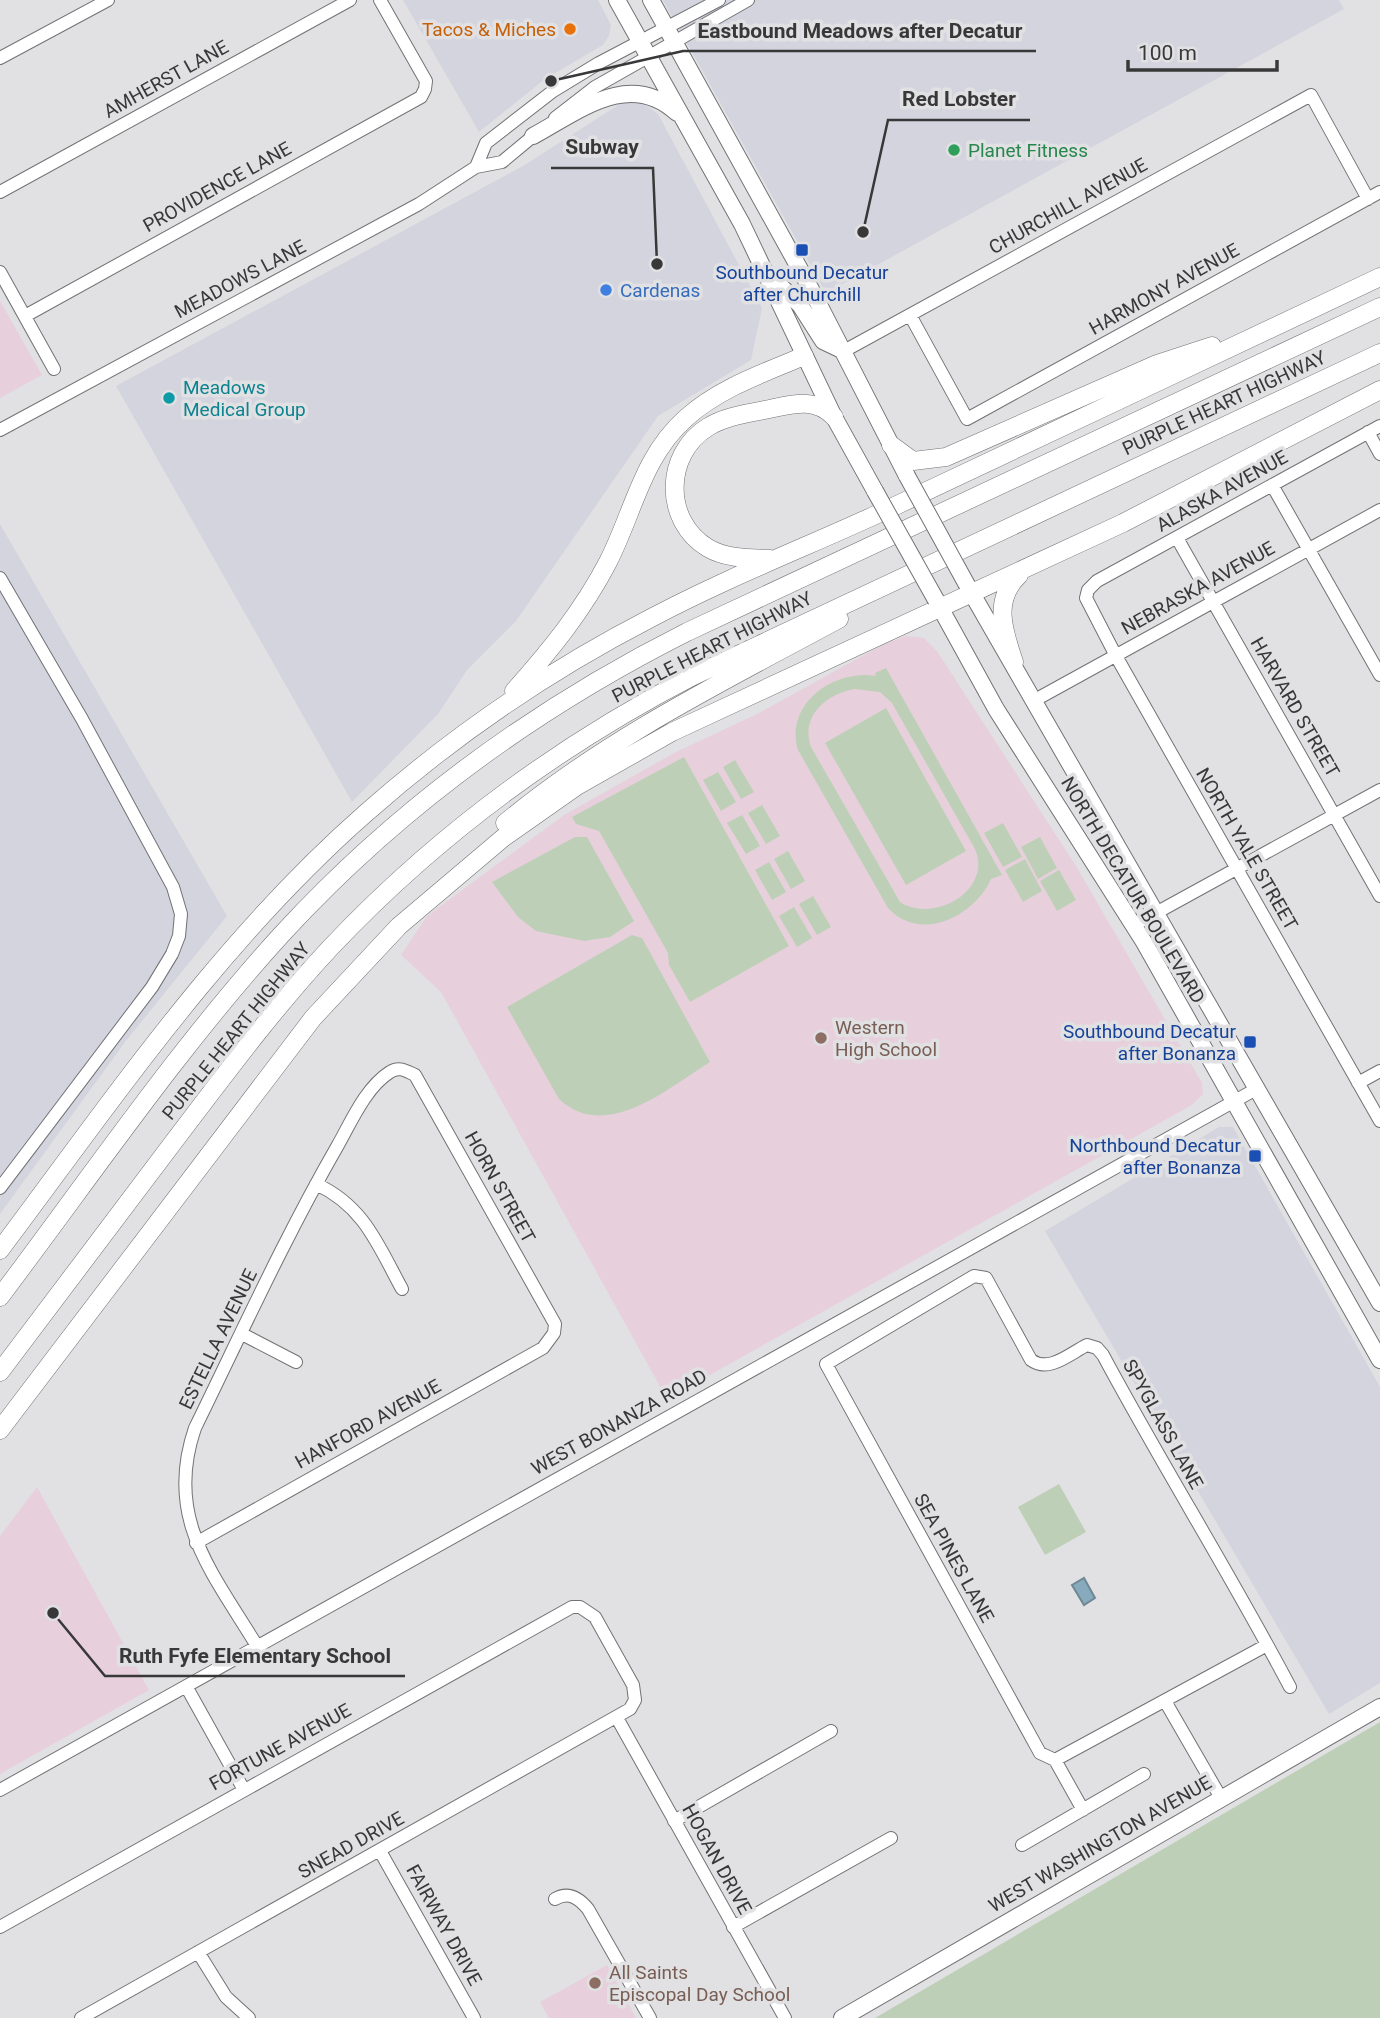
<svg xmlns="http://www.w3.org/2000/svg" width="1380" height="2018" font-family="Roboto,sans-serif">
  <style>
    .built { fill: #d3d4de }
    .education { fill: #e7d0db }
    .green { fill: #bdd0b7; fill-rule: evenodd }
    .water { fill: #87abbc; stroke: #6f8895; stroke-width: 2 }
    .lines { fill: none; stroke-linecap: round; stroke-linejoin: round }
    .minor-casing { stroke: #717274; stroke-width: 14 }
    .major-casing { stroke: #717274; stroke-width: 18 }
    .highway-casing { stroke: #717274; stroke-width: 19 }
    .minor { stroke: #fff; stroke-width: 12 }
    .major { stroke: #fff; stroke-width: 16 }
    .highway { stroke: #fff; stroke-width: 18 }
    .major-bridge-casing { stroke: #717274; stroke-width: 18; stroke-linecap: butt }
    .major-bridge { stroke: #fff; stroke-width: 16 }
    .food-dot { fill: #e8710a; stroke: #e1e1e4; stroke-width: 2.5 }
    .leisure-dot { fill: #2e9e5b; stroke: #e1e1e4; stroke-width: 2.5 }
    .transit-dot { fill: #1a4fb4; stroke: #e1e1e4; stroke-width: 2.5 }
    .shop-dot { fill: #3f7fe0; stroke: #e1e1e4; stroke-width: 2.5 }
    .culture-dot { fill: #0f9aa8; stroke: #e1e1e4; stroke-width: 2.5 }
    .education-dot { fill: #8d6e63; stroke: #e1e1e4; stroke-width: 2.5 }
    .labels { text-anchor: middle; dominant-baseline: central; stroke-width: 7; stroke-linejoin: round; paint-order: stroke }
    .food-label { font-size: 19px; fill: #c56008; stroke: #e1e1e4; text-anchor: end }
    .street-label { font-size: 19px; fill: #383839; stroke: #e1e1e4 }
    .leisure-label { font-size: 19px; fill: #27864d; stroke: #e1e1e4; text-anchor: start }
    .transit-label { font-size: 19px; fill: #164399; stroke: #e1e1e4; text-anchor: end }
    .shop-label { font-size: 19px; fill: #366cbe; stroke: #e1e1e4; text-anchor: start }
    .culture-label { font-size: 19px; fill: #0d838f; stroke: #e1e1e4; text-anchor: start }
    .education-label { font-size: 19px; fill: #785e54; stroke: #e1e1e4; text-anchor: start }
    .leader { fill: none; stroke: #383839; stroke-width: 2.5 }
    .callout-dot { fill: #383839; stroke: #e1e1e4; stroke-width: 2.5 }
    .callout-label { font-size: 21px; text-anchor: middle; font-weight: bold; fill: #383839; stroke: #e1e1e4; stroke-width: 7; stroke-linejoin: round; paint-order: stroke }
  </style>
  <rect width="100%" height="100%" fill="#e1e1e4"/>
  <!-- built -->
  <path class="built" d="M403,0H598L611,25L609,36L603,45L545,79L479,132Z
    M663,0H1339L1344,9L826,293Z
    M623,102L644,104L658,114L762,308L751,360L658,416L516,621L467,670L438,714L352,802L116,386L523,166Z
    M0,524L227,916L125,1042L0,1214Z
    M1219,1127H1233L1380,1387V1683L1329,1714L1045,1231Z"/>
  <!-- education -->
  <path class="education" d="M0,301L42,375L0,398Z
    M906,636L924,638L937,651L1076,866L1202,1083L1203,1094L1192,1105L667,1399L441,992L401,955L427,916L564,815L674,753L757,714L884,644Z
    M37,1487L149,1690L0,1774V1536Z
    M607,1965L636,2018H549L540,2002Z"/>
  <!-- green -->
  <path class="green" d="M886,668L1002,875L991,879C974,917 920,943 888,908L798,750C784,704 834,669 876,676L875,673ZM854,689L880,692L892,703L975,849C993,891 933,924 900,902L811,747C800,717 826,694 854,689Z
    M886,708L966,851L906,885L825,743Z
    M684,757L789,946L690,1002L669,965L668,953L599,831L576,824L572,817Z
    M735,760L754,792L741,799L723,767Z
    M718,772L736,802L721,811L703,780Z
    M762,805L780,836L766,844L748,813Z
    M742,815L760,846L746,854L727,823Z
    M1003,823L1022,857L1003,867L984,833Z
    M575,837H587L634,921L610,937L584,941L536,931L518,917L492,882Z
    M1040,837L1057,868L1038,879L1021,847Z
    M788,851L805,881L791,889L774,859Z
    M1025,859L1042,891L1023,902L1005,870Z
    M769,862L786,892L772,900L755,870Z
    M1059,870L1076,900L1057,911L1040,881Z
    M813,896L831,927L817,935L799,904Z
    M794,907L812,938L797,947L779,916Z
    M632,935L642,938L710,1062C668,1088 606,1143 559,1099L507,1007Z
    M1059,1484L1086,1532L1045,1555L1018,1507Z
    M1380,1722V2018H875Z"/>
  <!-- water -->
  <path class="water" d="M1084,1578L1095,1598L1084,1605L1072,1585Z"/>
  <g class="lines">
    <!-- minor casing -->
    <g class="minor-casing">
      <path id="minor" d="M0,58L108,0
        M555,118L595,87L748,0
        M476,167L486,143L553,91L599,63L719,0
        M0,192L350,0
        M0,272L54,369
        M910,315L967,419L1380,192
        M25,316L421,97L425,89L426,81L380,0
        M844,351L1311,95L1368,199
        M1380,426L1097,581L1088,590L1086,598L1116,656L1380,1121
        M0,430L419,204L476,167L502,162L538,132
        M1368,432L1380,454
        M1272,485L1380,675
        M1177,538L1380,896
        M0,578L82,719L173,887L181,914L179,936L172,954L152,987L0,1188
        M1035,700L1380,510
        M1134,925L1380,790
        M1358,1083L1380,1071
        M316,1184C364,1206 378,1245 402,1289
        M242,1334L296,1362
        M196,1543L543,1348L554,1333L555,1324L415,1075C406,1071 399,1066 390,1072C366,1087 351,1122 338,1145C285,1237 241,1334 195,1428C164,1518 212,1572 257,1646
        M1267,1645L1055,1760L1040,1753L826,1364L974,1276L986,1278L1031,1360C1049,1373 1069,1354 1087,1345L1097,1348L1103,1355C1163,1467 1231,1575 1290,1687
        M186,1686L244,1790
        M1165,1701L1221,1798
        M617,1718L785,2018
        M1055,1760L1083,1810
        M0,1790L1258,1088
        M674,1821L831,1731
        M1022,1845L1144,1774
        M380,1851L474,2018
        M555,1899C569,1891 579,1898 588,1909L650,2018
        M0,1927L572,1607H580L595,1617L633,1685L635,1700L630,1709L81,2018
        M733,1927L891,1838
        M198,1952L226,1997L249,2018"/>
    </g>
    <!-- major casing -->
    <g class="major-casing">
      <path id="major" d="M617,0L742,224L834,417L875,491
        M651,0L813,293L907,476
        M533,136C579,111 630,69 677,113
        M771,277L800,305L823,341L844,351
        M967,585L1380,1303
        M936,600L996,709L1144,942L1380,1360
        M842,2018L1380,1707"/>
    </g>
    <!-- highway casing -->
    <g class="highway-casing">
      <path id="highway" d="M891,445L913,461L946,457L1157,364L1212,346
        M770,559C749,558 727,559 708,548C663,521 664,454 708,427C727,415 753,413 774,408C797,403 817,399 834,417
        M1014,662C1004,632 992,600 1019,575
        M514,691C550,651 583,610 608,562C634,511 642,457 686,418C719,388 764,373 804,356
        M505,823C606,739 724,681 839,619
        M0,1250C114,1098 222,939 366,813C453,736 548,671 651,618C730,576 814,544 895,506C1057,430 1218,353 1380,277
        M0,1297C92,1175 179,1047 282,934C397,809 536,708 687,632L1380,307
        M0,1372C57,1296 114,1220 172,1144C223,1077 273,1009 331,947C435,837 558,746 693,676L1380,353
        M0,1430L313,1018L399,926L503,838L577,786L672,732L1123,523L1380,390"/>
    </g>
    <!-- minor -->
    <use href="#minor" class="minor"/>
    <!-- major -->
    <use href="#major" class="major"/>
    <!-- highway -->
    <use href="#highway" class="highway"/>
    <!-- major-bridge casing -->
    <g class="major-bridge-casing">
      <path id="major-bridge" d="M907,476L967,585
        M875,491L936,600"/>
    </g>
    <!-- major-bridge -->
    <use href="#major-bridge" class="major-bridge"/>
  </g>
  <!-- markers -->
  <circle class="food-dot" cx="570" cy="29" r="7"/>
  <circle class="leisure-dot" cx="954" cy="150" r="7"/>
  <g class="transit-dot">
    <rect x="795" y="243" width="14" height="14" rx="3.5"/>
    <rect x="1243" y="1035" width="14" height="14" rx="3.5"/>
    <rect x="1248" y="1149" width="14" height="14" rx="3.5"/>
  </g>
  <circle class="shop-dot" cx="606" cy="290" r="7"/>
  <circle class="culture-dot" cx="169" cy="398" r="7"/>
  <g class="education-dot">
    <circle cx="821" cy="1038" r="7"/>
    <circle cx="595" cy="1983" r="7"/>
  </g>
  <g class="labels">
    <!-- food labels -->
    <g class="food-label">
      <text x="556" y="29">Tacos &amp; Miches</text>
    </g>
    <!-- street labels -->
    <g class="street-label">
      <text transform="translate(166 79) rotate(-29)">AMHERST LANE</text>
      <text transform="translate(217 187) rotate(-29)">PROVIDENCE LANE</text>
      <text transform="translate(1068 206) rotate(-29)">CHURCHILL AVENUE</text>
      <text transform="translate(240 279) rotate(-28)">MEADOWS LANE</text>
      <text transform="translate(1164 289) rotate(-29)">HARMONY AVENUE</text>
      <text transform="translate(1224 403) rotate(-25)">PURPLE HEART HIGHWAY</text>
      <text transform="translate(1222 491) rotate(-29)">ALASKA AVENUE</text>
      <text transform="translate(1198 588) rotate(-29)">NEBRASKA AVENUE</text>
      <text transform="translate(712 647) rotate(-27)">PURPLE HEART HIGHWAY</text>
      <text transform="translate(1295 707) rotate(60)">HARVARD STREET</text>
      <text transform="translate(1247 849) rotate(60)">NORTH YALE STREET</text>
      <text transform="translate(1133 890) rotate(59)">NORTH DECATUR BOULEVARD</text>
      <text transform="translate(236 1031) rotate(-51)">PURPLE HEART HIGHWAY</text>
      <text transform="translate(500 1187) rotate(61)">HORN STREET</text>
      <text transform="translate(218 1339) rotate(-64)">ESTELLA AVENUE</text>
      <text transform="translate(619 1422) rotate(-29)">WEST BONANZA ROAD</text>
      <text transform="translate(368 1424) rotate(-29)">HANFORD AVENUE</text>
      <text transform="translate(1163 1424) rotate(61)">SPYGLASS LANE</text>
      <text transform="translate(954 1558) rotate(61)">SEA PINES LANE</text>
      <text transform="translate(280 1747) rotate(-29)">FORTUNE AVENUE</text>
      <text transform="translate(1100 1844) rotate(-30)">WEST WASHINGTON AVENUE</text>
      <text transform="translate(351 1845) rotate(-29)">SNEAD DRIVE</text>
      <text transform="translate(717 1859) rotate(61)">HOGAN DRIVE</text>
      <text transform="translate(444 1925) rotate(61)">FAIRWAY DRIVE</text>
    </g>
    <!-- leisure labels -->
    <g class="leisure-label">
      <text x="968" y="150">Planet Fitness</text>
    </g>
    <!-- transit labels -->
    <g class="transit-label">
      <text x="802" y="272" text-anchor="middle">Southbound Decatur<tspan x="802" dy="22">after Churchill</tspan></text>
      <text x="1236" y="1031">Southbound Decatur<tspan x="1236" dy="22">after Bonanza</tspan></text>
      <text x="1241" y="1145">Northbound Decatur<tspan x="1241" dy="22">after Bonanza</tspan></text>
    </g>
    <!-- shop labels -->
    <g class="shop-label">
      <text x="620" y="290">Cardenas</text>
    </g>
    <!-- culture labels -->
    <g class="culture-label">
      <text x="183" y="387">Meadows<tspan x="183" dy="22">Medical Group</tspan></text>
    </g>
    <!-- education labels -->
    <g class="education-label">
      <text x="835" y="1027">Western<tspan x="835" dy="22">High School</tspan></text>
      <text x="609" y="1972">All Saints<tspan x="609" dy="22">Episcopal Day School</tspan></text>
    </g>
  </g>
  <!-- callouts -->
  <path class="leader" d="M551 81L683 51H1036M863 232L888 120H1030M657 264L653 168H551M53 1613L105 1676H405"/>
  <g class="callout-dot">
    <circle cx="551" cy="81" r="7"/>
    <circle cx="863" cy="232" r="7"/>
    <circle cx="657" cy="264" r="7"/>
    <circle cx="53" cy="1613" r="7"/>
  </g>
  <g class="callout-label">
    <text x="860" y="38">Eastbound Meadows after Decatur</text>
    <text x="959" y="106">Red Lobster</text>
    <text x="602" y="154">Subway</text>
    <text x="255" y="1663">Ruth Fyfe Elementary School</text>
  </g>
  <!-- scale -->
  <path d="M1128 60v10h149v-10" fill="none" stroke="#383839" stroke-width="3.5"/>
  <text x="1138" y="60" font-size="21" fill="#383839" stroke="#e1e1e4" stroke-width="5" paint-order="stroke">100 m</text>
</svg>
